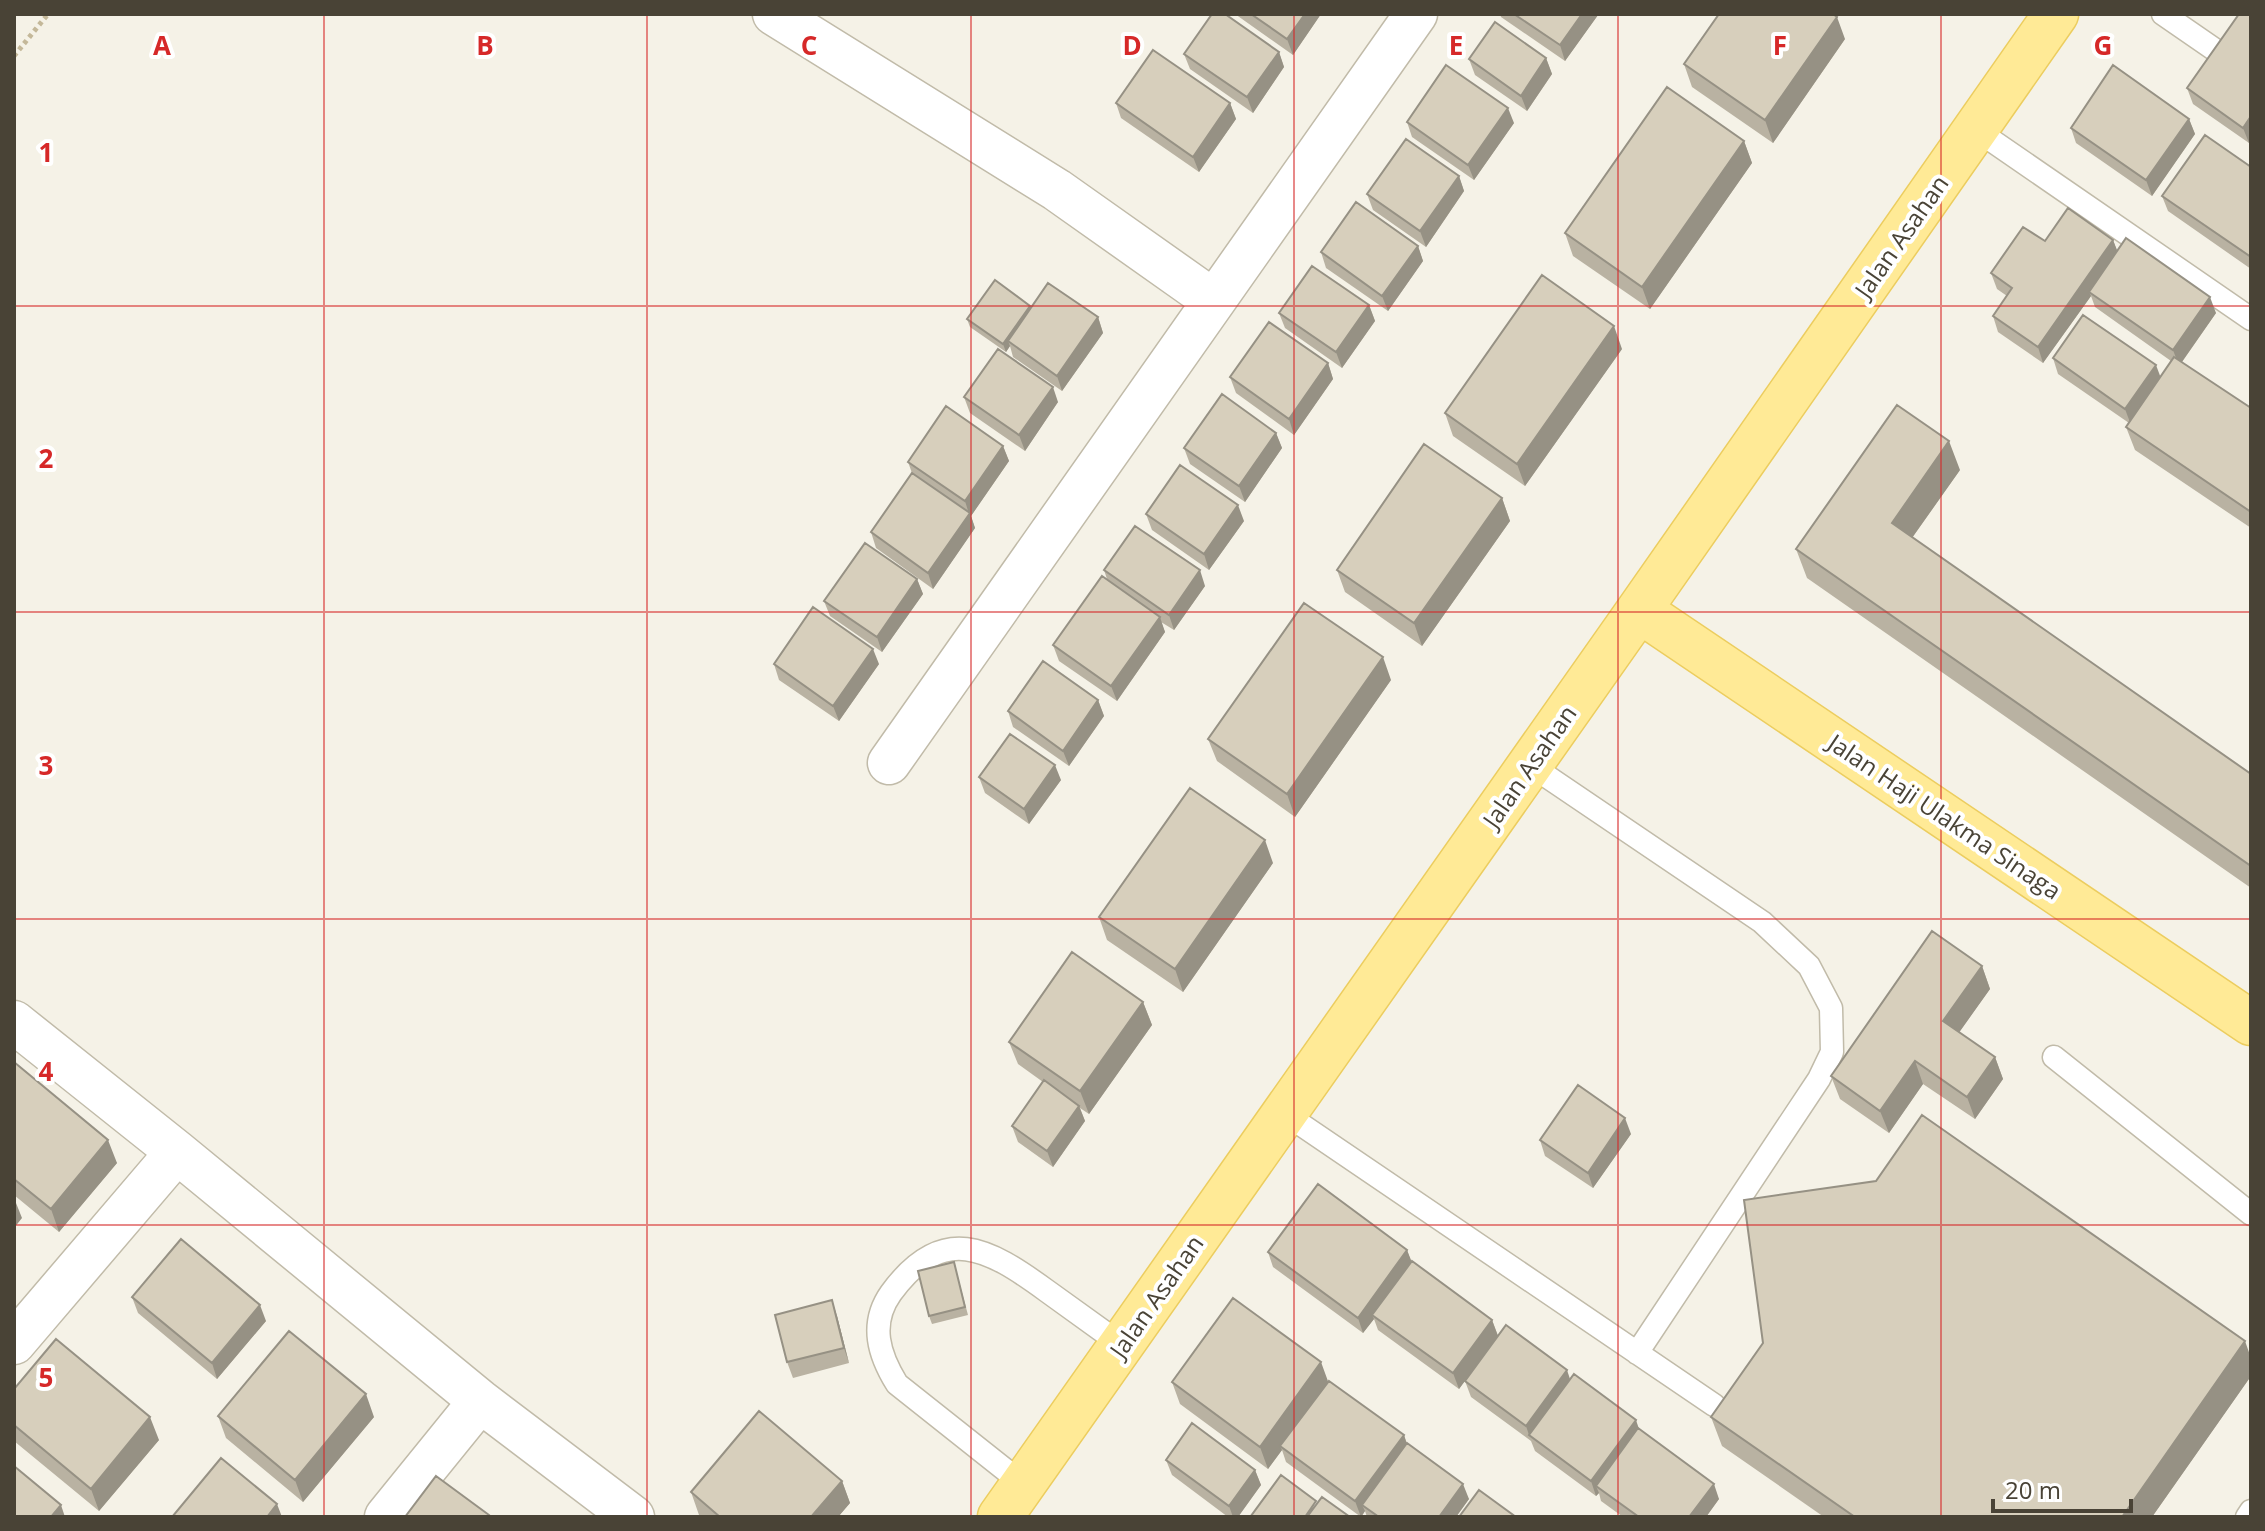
<svg xmlns="http://www.w3.org/2000/svg" width="2265" height="1531" font-family="'Open Sans',sans-serif">
  <style>
    .lines { fill: none; stroke-linecap: round; stroke-linejoin: round }
    .lane-casing { stroke: #c1bba9; stroke-width: 25 }
    .street-casing { stroke: #c1bba9; stroke-width: 45 }
    .primary-casing { stroke: #eccd5f; stroke-width: 47 }
    .path { stroke: #c4b899; stroke-width: 5; stroke-dasharray: 4 4; stroke-linecap: butt }
    .lane { stroke: #fff; stroke-width: 22 }
    .street { stroke: #fff; stroke-width: 42 }
    .primary { stroke: #ffea96; stroke-width: 44 }
    .wall { fill: #b9b2a2 }
    .shaded-wall { fill: #969184 }
    .building { fill: #d7cfbc; stroke: #969184; stroke-width: 2 }
    .grid { fill: none; stroke: #d62828; stroke-width: 2; stroke-opacity: 0.55 }
    .labels { text-anchor: middle; dominant-baseline: central; stroke-width: 8; stroke-linejoin: round; paint-order: stroke }
    .street-label { font-size: 24px; fill: #494336; stroke: #fff }
    .grid-label { font-size: 26px; text-anchor: middle; font-weight: bold; fill: #d62828; stroke: #fff; stroke-width: 8; stroke-linejoin: round; paint-order: stroke }
  </style>
  <rect width="100%" height="100%" fill="#f5f2e7"/>
  <g class="lines">
    <!-- lane casing -->
    <g class="lane-casing">
      <path id="lane" d="M2163,14L2221,54
        M1975,129L2251,319
        M1530,765L1762,922L1809,966L1831,1008L1832,1052L1819,1079L1637,1353
        M2054,1057L2251,1214
        M1284,1113L1714,1405
        M1023,1484L897,1384C879,1355 869,1324 891,1293C943,1222 988,1248 1047,1291C1072,1309 1097,1327 1122,1345
        M2247,1517L2251,1511"/>
    </g>
    <!-- street casing -->
    <g class="street-casing">
      <path id="street" d="M774,14L1057,190L1214,301
        M889,763L1416,14
        M14,1022L177,1152L480,1401L633,1517
        M14,1343L177,1152
        M386,1517L480,1401"/>
    </g>
    <!-- primary casing -->
    <g class="primary-casing">
      <path id="primary" d="M1639,610L2251,1023
        M1000,1517L1639,610L2056,14"/>
    </g>
    <!-- path -->
    <path class="path" d="M14,56L48,14"/>
    <!-- lane -->
    <use href="#lane" class="lane"/>
    <!-- street -->
    <use href="#street" class="street"/>
    <!-- primary -->
    <use href="#primary" class="primary"/>
  </g>
  <!-- wall -->
  <path class="wall" d="M1235,14H1321L1293,55Z
    M1500,14H1597L1598,15L1565,61L1501,17Z
    M2251,14V140L2249,143L2193,104L2187,88Z
    M1845,39L1773,143L1692,87L1684,64Z
    M1279,52L1284,67L1253,113L1190,69L1184,54Z
    M1546,58L1552,74L1527,111L1475,75L1469,59Z
    M1116,103H1230L1236,119L1199,172L1121,118Z
    M2189,119L2195,134L2152,196L2076,143L2071,128Z
    M1407,122L1514,123L1474,180L1412,137Z
    M1744,141L1752,163L1650,309L1573,256L1565,233Z
    M2251,167V269L2168,211L2162,196Z
    M1459,176L1464,191L1426,247L1373,210L1367,194Z
    M2113,240L2117,251L2216,313L2182,362L2251,408V528L2135,450L2126,427L2129,423L2058,374L2053,358L2160,377L2171,361L2095,307L2091,296L2043,363L1998,332L1993,316L2007,296L1997,289L1991,273L2045,241Z
    M1418,246L1423,261L1388,311L1326,268L1321,252Z
    M1369,305L1375,321L1342,368L1285,328L1279,313Z
    M1031,308L1098,317L1103,333L1062,391L1013,357L1010,346L1006,352L970,327L967,319Z
    M1622,349L1525,486L1453,436L1445,413Z
    M1328,363L1333,379L1294,435L1236,393L1230,377Z
    M964,397L1058,402L1025,451L970,413Z
    M1276,433L1282,448L1245,502L1190,464L1184,448Z
    M1003,446L1009,461L971,516L975,528L933,589L876,548L871,532L912,473L908,462Z
    M1960,470L1912,538L2251,774V888L1807,578L1796,549Z
    M1502,498L1510,521L1422,646L1345,592L1337,570Z
    M1146,514L1244,521L1209,570L1152,530Z
    M1104,570L1205,586L1174,630L1161,622L1165,632L1117,701L1059,661L1053,645L1107,579Z
    M917,579L923,594L882,652L830,616L824,601Z
    M774,664H879L839,721L779,680Z
    M1391,680L1295,817L1217,761L1208,739Z
    M1098,700L1104,716L1069,766L1013,727L1008,711Z
    M979,777L1061,780L1029,824L985,793Z
    M1273,863L1183,992L1107,940L1099,917Z
    M1982,966L1990,989L1959,1032L1995,1057L2003,1079L1975,1119L1923,1084L1889,1133L1840,1099L1831,1076Z
    M1143,1002L1152,1025L1089,1114L1080,1108L1085,1121L1053,1167L1018,1142L1012,1126L1043,1082L1018,1064L1009,1042Z
    M14,1062L117,1163L59,1232L14,1195Z
    M1631,1134L1593,1188L1545,1156L1540,1140Z
    M1407,1250L1411,1262L1492,1320L1498,1336L1459,1389L1378,1330L1374,1319L1363,1333L1273,1267L1268,1252Z
    M954,1262L968,1315L932,1324L929,1316Z
    M132,1297L266,1321L217,1379L138,1313Z
    M837,1316L849,1363L793,1378L787,1362Z
    M2251,1376L2152,1517H1824L1722,1446L1711,1417Z
    M1570,1379L1639,1429L1719,1499L1706,1517H1623L1601,1501L1599,1493L1596,1496L1535,1451L1531,1441L1471,1397L1465,1381Z
    M1328,1381L1404,1435L1407,1444L1469,1499L1456,1517H1367L1365,1511L1361,1517L1286,1462L1282,1450L1268,1469L1180,1404L1172,1382Z
    M14,1389L159,1440L99,1511L14,1441Z
    M218,1416L374,1417L303,1502L226,1438Z
    M1166,1460L1255,1470L1261,1485L1238,1517H1228L1172,1475Z
    M842,1481L850,1503L838,1517H701L699,1515L691,1492Z"/>
  <!-- shaded-wall -->
  <path class="shaded-wall" d="M1305,14H1321L1293,55L1287,39Z
    M1582,14L1598,15L1565,61L1560,45Z
    M1837,17L1845,39L1773,143L1765,120Z
    M1279,52L1284,67L1253,113L1247,97Z
    M1546,58L1552,74L1527,111L1521,96Z
    M1230,103L1236,119L1199,172L1193,157Z
    M1508,108L1514,123L1474,180L1468,165Z
    M2251,116V140L2249,143L2243,128Z
    M2189,119L2195,134L2152,196L2146,180Z
    M1744,141L1752,163L1650,309L1642,287Z
    M1459,176L1464,191L1426,247L1420,231Z
    M2113,240L2119,255L2089,292L2091,296L2043,363L2038,347Z
    M1418,246L1423,261L1388,311L1382,296Z
    M2210,297L2216,313L2179,366L2173,350Z
    M1369,305L1375,321L1342,368L1336,352Z
    M1030,306L1033,313L1008,341L1010,346L1006,352L1003,344Z
    M1098,317L1103,333L1062,391L1057,376Z
    M1614,326L1622,349L1525,486L1517,464Z
    M1328,363L1333,379L1294,435L1289,419Z
    M2156,365L2162,381L2131,425L2125,409Z
    M1053,387L1058,402L1025,451L1019,435Z
    M1276,433L1282,448L1245,502L1239,486Z
    M1949,441L1960,470L1902,552L1892,523Z
    M1003,446L1009,461L971,516L975,528L933,589L928,573L969,514L965,501Z
    M1502,498L1510,521L1422,646L1414,623Z
    M1238,505L1244,521L1209,570L1204,554Z
    M1200,570L1205,586L1174,630L1169,615Z
    M917,579L923,594L882,652L877,637Z
    M1160,617L1165,632L1117,701L1111,686Z
    M873,649L879,664L839,721L833,706Z
    M1383,657L1391,680L1295,817L1287,794Z
    M1098,700L1104,716L1069,766L1063,751Z
    M1055,765L1061,780L1029,824L1024,809Z
    M1265,840L1273,863L1183,992L1175,969Z
    M1982,966L1990,989L1951,1044L1943,1021Z
    M1143,1002L1152,1025L1089,1114L1080,1091Z
    M1995,1057L2003,1079L1975,1119L1967,1097Z
    M1915,1061L1923,1084L1889,1133L1880,1111Z
    M1079,1106L1085,1121L1053,1167L1047,1151Z
    M1625,1118L1631,1134L1593,1188L1588,1173Z
    M108,1140L117,1163L59,1232L51,1209Z
    M16,1203L22,1218L14,1228V1206Z
    M1407,1250L1413,1265L1372,1315L1374,1319L1363,1333L1358,1318Z
    M832,1300L837,1316L849,1363L844,1348Z
    M260,1305L266,1321L217,1379L212,1363Z
    M1492,1320L1498,1336L1459,1389L1453,1373Z
    M2245,1341L2251,1358V1376L2152,1517H2122Z
    M1321,1362L1329,1384L1280,1446L1282,1450L1268,1469L1260,1447Z
    M1567,1370L1572,1385L1529,1435L1526,1426Z
    M366,1394L374,1417L303,1502L295,1480Z
    M150,1417L159,1440L99,1511L91,1489Z
    M1636,1420L1641,1435L1596,1486L1599,1493L1596,1496L1591,1481Z
    M1404,1435L1409,1451L1362,1505L1365,1511L1361,1517L1355,1501Z
    M1255,1470L1261,1485L1238,1517H1233L1229,1506Z
    M842,1481L850,1503L838,1517H811Z
    M1463,1484L1469,1499L1456,1517H1439Z
    M1714,1484L1719,1499L1706,1517H1689Z
    M277,1504L282,1517H267Z
    M61,1505L65,1517H51Z"/>
  <!-- building -->
  <path class="building" d="M1212,14H1225L1279,52L1247,97L1184,54Z
    M1251,14H1305L1287,39Z
    M1514,14H1582L1560,45Z
    M1719,14H1833L1837,17L1765,120L1684,64Z
    M2239,14H2251V116L2243,128L2187,88Z
    M1495,22L1546,58L1521,96L1469,59Z
    M1153,50L1230,103L1193,157L1116,103Z
    M1446,65L1508,108L1468,165L1407,122Z
    M2113,65L2189,119L2146,180L2071,128Z
    M1667,87L1744,141L1642,287L1565,233Z
    M2205,135L2251,167V257L2162,196Z
    M1406,139L1459,176L1420,231L1367,194Z
    M1356,202L1418,246L1382,296L1321,252Z
    M2068,208L2113,240L2038,347L1993,316L2012,288L1991,273L2023,227L2045,241Z
    M2126,238L2210,297L2173,350L2089,292Z
    M1312,266L1369,305L1336,352L1279,313Z
    M1542,275L1614,326L1517,464L1445,413Z
    M995,280L1030,306L1003,344L967,319Z
    M1048,283L1098,317L1057,376L1008,341Z
    M2083,315L2156,365L2125,409L2053,358Z
    M1269,322L1328,363L1289,419L1230,377Z
    M998,349L1053,387L1019,435L964,397Z
    M2174,357L2251,408V512L2126,427Z
    M1222,394L1276,433L1239,486L1184,448Z
    M1897,405L1949,441L1892,523L2251,774V866L1796,549Z
    M946,406L1003,446L965,501L908,462Z
    M1424,444L1502,498L1414,623L1337,570Z
    M1180,465L1238,505L1204,554L1146,514Z
    M912,473L970,513L928,573L871,532Z
    M1135,526L1200,570L1169,615L1104,570Z
    M865,543L917,579L877,637L824,601Z
    M1102,576L1160,617L1111,686L1053,645Z
    M1304,603L1383,657L1287,794L1208,739Z
    M813,607L873,649L833,706L774,664Z
    M1043,661L1098,700L1063,751L1008,711Z
    M1010,734L1055,765L1024,809L979,777Z
    M1190,788L1265,840L1175,969L1099,917Z
    M1932,931L1982,966L1943,1021L1995,1057L1967,1097L1915,1061L1880,1111L1831,1076Z
    M1072,952L1143,1002L1080,1091L1009,1042Z
    M14,1062L108,1140L51,1209L14,1179Z
    M1044,1080L1079,1106L1047,1151L1012,1126Z
    M1578,1085L1625,1118L1588,1173L1540,1140Z
    M1922,1115L2245,1341L2122,1517H1855L1711,1417L1763,1343L1744,1200L1876,1181Z
    M1318,1184L1407,1250L1358,1318L1268,1252Z
    M181,1239L260,1305L212,1363L132,1297Z
    M1412,1261L1492,1320L1453,1373L1372,1315Z
    M954,1262L965,1307L929,1316L918,1271Z
    M1233,1298L1321,1362L1260,1447L1172,1382Z
    M832,1300L844,1348L787,1362L775,1315Z
    M1506,1325L1567,1370L1526,1426L1465,1381Z
    M289,1331L366,1394L295,1480L218,1416Z
    M56,1339L150,1417L91,1489L14,1425V1389Z
    M1574,1374L1636,1420L1591,1481L1529,1435Z
    M1329,1381L1404,1435L1355,1501L1280,1446Z
    M759,1411L842,1481L811,1517H720L691,1492Z
    M1192,1423L1255,1470L1229,1506L1166,1460Z
    M1638,1428L1714,1484L1689,1517H1639L1596,1486Z
    M1407,1443L1463,1484L1439,1517H1379L1362,1505Z
    M221,1458L277,1504L267,1517H172Z
    M14,1466L61,1505L51,1517H14Z
    M1281,1475L1316,1501L1305,1517H1253L1251,1516Z
    M436,1476L489,1515L488,1517H405Z
    M1479,1490L1516,1517H1459Z
    M1322,1497L1350,1517H1307Z"/>
  <!-- grid -->
  <path class="grid" d="M324,14V1517M647,14V1517M971,14V1517M1294,14V1517M1618,14V1517M1941,14V1517M14,306H2251M14,612H2251M14,919H2251M14,1225H2251"/>
  <g class="labels">
    <!-- street labels -->
    <g class="street-label">
      <text transform="translate(1901 236) rotate(-55)">Jalan Asahan</text>
      <text transform="translate(1529 766) rotate(-55)">Jalan Asahan</text>
      <text transform="translate(1945 816) rotate(34)">Jalan Haji Ulakma Sinaga</text>
      <text transform="translate(1156 1296) rotate(-55)">Jalan Asahan</text>
    </g>
  </g>
  <g class="grid-label">
    <text x="162" y="55">A</text>
    <text x="485" y="55">B</text>
    <text x="809" y="55">C</text>
    <text x="1132" y="55">D</text>
    <text x="1456" y="55">E</text>
    <text x="1780" y="55">F</text>
    <text x="2103" y="55">G</text>
    <text x="46" y="162">1</text>
    <text x="46" y="468">2</text>
    <text x="46" y="775">3</text>
    <text x="46" y="1081">4</text>
    <text x="46" y="1387">5</text>
  </g>
  <!-- border -->
  <rect width="2265" height="1531" fill="none" stroke="#494336" stroke-width="32"/>
  <!-- scale -->
  <path d="M1993 1499v12h138v-12" fill="none" stroke="#494336" stroke-width="4"/>
  <text x="2005" y="1499" font-size="24" fill="#494336" stroke="#ffffff" stroke-width="6" paint-order="stroke">20 m</text>
</svg>
